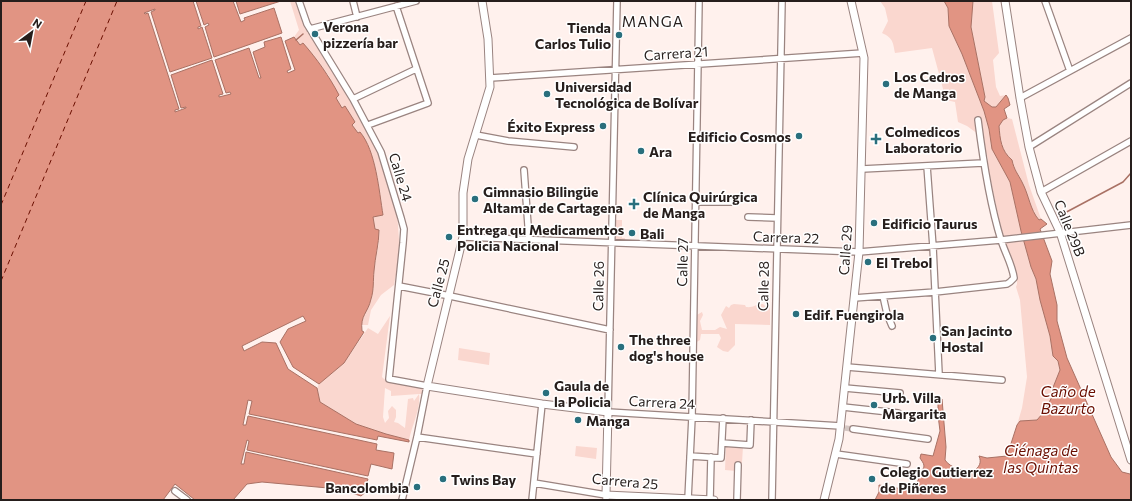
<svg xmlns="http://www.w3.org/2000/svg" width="1132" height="501" font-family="Commissioner,sans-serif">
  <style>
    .green { fill: #fad7cf; fill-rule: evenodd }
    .water { fill: #e19483; stroke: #a97164 }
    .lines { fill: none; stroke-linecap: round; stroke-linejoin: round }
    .stream { stroke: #a97164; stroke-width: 1.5 }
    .ferry { stroke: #6a0e00; stroke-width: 1; stroke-dasharray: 5 4; stroke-linecap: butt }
    .minor-tunnel { stroke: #d4c7c3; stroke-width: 5.5; stroke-dasharray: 5.5 3; stroke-linecap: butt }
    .minor-casing { stroke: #9a8480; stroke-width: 8 }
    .major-casing { stroke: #9a8480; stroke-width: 9 }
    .minor { stroke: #fff; stroke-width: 5.5 }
    .major { stroke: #fff; stroke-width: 7 }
    .poi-dot { fill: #296f7d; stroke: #fff; stroke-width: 1.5 }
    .labels { text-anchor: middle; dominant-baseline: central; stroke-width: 3; stroke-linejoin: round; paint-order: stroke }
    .poi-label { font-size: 14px; font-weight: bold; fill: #261e1c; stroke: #fff; text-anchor: start }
    .street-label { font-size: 14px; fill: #261e1c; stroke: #fff }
    .neighbourhood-label { font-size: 15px; letter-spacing: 1px; fill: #261e1c; stroke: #fff }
    .water-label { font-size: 15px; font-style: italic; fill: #6a0e00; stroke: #fff }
  </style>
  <rect width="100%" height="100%" fill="#fff1ed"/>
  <!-- green -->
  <path class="green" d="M290,1H295L304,26L364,123L385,167L397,211L400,254L394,285L381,295L371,310L368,325H361L362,319L371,300L374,270L379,242V230L375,229L373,217L383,215C379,191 376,165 367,143C363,135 355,132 352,124C349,117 350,113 345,107L342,108L336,98L329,76L302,43L300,45L294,37L299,30Z
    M880,1H944L948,8L949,26L962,54L984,111L989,129L992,149L1010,182L1021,231L1031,267L1036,280L1050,336L1053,356L1058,361L1060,370L1052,390V397L1043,413L1037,420L1020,421L1017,425L1022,408L1027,377L1020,300L1016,287L1017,284V276L1006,247L1005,238L1001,229L987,163L988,158L978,134L967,126L958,122L955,102L946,100L932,48L895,53C893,42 893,38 882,33L888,21L885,8Z
    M973,1H992L999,53L993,60L996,87L1000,96L1006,95L996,107H992L984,101L985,97L971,27Z
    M1007,118L1012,119L1029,185L1041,219L1039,220C1030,210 1029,195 1022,182C1018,174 1014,170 1012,160C1001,151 1000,139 999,126L1003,120Z
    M616,220H622V238H625V241H616Z
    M734,304L745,305L746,307C753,308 756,304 763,304L765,306L768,305H770V325L735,324V345L728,352L723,351L717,347L721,338L719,334H701L700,340L695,343L693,331L697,329L693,326L695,316L702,312L703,315L700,321L702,330H715L720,327L727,329L721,315L726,306L729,308L731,305Z
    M390,316L382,377C389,385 412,385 422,387L423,390L422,394H419C421,409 412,425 409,440L386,434L356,424L320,402L317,388L319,384L344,363L368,328L378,334ZM385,388L391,391V396L419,394L414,401L413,398L408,399L405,428L398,423L394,422L396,417V410L392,406L388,411L389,418L385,423L383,417Z
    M459,348L490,353L489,365L458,360Z
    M726,445L743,446L742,463L737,462L736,471L725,470Z
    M576,446L597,448L596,459L575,456Z"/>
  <!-- water -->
  <path class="water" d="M1,1H193L201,26L198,27V29L202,27L212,58L170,72L151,12L155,10V9L144,13L145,14L148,13L179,109L175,110V112L186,108V107L181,108L171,75L212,60L223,94L219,95V97L231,94L230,92L226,93L215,60L249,48L259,78H261L253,52L265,47L264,42L281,37L291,69L287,71L288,73L295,70L285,41L294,37L300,45L303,43C317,59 329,76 339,95L336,98L342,108L345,106L355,122L352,125L358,133L360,132C376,151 379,191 383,215L373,217L375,229L379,230C379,244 375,257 374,271C373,280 374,290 371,299C368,313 360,315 362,331L364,332L344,363L319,384L293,367L280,342L288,329L306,321L303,316L242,346L244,351L262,342L276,343L288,369L317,388L320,402L356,424L386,434L409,440V442L378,436L377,440L249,414L252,401L248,400L243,425H246L248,416L377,444L376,450L394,453L392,469L371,464L368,476L247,450L249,441L247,440L241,464H244L246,452L368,479L365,489L368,490L361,496L339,489L262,482L247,484L233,500H195L175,484L163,500H1Z
    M196,1H233L241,22L245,20L244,18L274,8L282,33L214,57L205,27L209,25L208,23L204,25Z
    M236,1H281L240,14Z
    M944,1H973L971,27L985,97L984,101L992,107H996L1006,95L1008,98L1010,105L1004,109L1007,118L1003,120L999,126C1000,139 1001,151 1012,160C1014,170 1018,174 1022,182C1029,195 1030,210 1039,220L1041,219L1047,224L1040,229L1052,261L1050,274L1057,305V321L1067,358L1111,457L1122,472L1130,474L1131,475V500H875L879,492V485L914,491C915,485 924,469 924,466C924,463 921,460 920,458L921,454L933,456L940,431L938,415V398L942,399L946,447L945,460C950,468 965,472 974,471C979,467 982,463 979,456L987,458L1007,456L1017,425L1020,421L1037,420L1043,413L1052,397V390L1060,370L1058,361L1053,356L1050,336L1040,300L1036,279L1031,267L1021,231L1010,182L992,149L989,129L984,111L962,54L949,26L948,8Z"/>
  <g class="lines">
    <!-- stream -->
    <path class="stream" d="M296,40L303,34
      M1059,216L1123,182L1131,173"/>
    <!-- ferry -->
    <path class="ferry" d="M1,205L86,1
      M1,281L117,1"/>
    <!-- minor-tunnel -->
    <path class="minor-tunnel" d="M845,428L853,429"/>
    <!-- minor casing -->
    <g class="minor-casing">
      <path id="minor" d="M299,1L307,24L353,99L381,152L401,218L404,229L403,243L389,379L427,386L417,437L402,500
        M353,1L357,17
        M617,1L608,412L841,426
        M1045,1L1070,71
        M310,29L416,1
        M490,78L863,53
        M1020,98L1131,38
        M353,99L416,69
        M368,125L428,103L396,6
        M476,135L508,141L574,147
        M1029,147L1131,83
        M927,166L933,247L939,374
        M862,169L983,163
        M524,170L529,239
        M1041,192L1131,141
        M696,202H735
        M748,217L777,218
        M463,237L859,252L1001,240L1131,225
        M399,286L450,296L610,330
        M883,296L887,314L892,326
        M854,298L935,292L1007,284L1010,282L1014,278C1012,264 1005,253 1001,240C989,201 983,160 978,120
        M847,367L1002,380
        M845,388L900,393
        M843,407L898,413
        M853,429L928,439
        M417,437L537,454
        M722,443L750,445L751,420
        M836,454L907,464
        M690,456L721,458L723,418
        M534,483L606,495V500
        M175,491L187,500
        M688,499L692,417L699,1
        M532,500L542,404
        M710,500L711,457
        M737,500L738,465
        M772,500L782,1"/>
    </g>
    <!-- major casing -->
    <g class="major-casing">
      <path id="major" d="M482,1L488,39L490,87L468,159L463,193V237L427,386L542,404L608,412L606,495L714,500
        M1005,1L1020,98L1029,147L1041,192L1060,232L1131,460
        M824,500L839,439L859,252L864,58L851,1"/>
    </g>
    <!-- minor -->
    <use href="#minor" class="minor"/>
    <!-- major -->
    <use href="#major" class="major"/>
  </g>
  <!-- markers -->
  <g class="poi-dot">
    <circle cx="315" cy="34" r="4"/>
    <circle cx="619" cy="35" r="4"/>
    <circle cx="886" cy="84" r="4"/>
    <circle cx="547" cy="94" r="4"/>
    <circle cx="603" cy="126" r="4"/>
    <circle cx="799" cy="136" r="4"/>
    <path d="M874 133h4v4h4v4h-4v4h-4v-4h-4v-4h4z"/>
    <circle cx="641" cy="151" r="4"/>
    <circle cx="475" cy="199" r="4"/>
    <path d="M632 198h4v4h4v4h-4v4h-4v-4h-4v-4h4z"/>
    <circle cx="874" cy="223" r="4"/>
    <circle cx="632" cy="233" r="4"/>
    <circle cx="449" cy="237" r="4"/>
    <circle cx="868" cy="262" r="4"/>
    <circle cx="796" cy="314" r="4"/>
    <circle cx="933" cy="338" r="4"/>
    <circle cx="621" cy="347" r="4"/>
    <circle cx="546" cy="393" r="4"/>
    <circle cx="874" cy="405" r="4"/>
    <circle cx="578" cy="420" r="4"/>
    <circle cx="443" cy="479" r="4"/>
    <circle cx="872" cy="479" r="4"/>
    <circle cx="417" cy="487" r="4"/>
  </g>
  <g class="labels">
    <!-- poi labels -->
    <g class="poi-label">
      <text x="323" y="26">Verona<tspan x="323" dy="16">pizzería bar</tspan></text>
      <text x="611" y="27" text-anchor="end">Tienda<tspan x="611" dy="16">Carlos Tulio</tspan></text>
      <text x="894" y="76">Los Cedros<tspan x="894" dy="16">de Manga</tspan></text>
      <text x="555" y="86">Universidad<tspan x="555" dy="16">Tecnológica de Bolívar</tspan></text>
      <text x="595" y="126" text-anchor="end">Éxito Express</text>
      <text x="885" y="131">Colmedicos<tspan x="885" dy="16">Laboratorio</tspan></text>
      <text x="791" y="136" text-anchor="end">Edificio Cosmos</text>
      <text x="649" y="151">Ara</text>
      <text x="483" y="191">Gimnasio Bilingüe<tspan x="483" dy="16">Altamar de Cartagena</tspan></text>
      <text x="643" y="196">Clínica Quirúrgica<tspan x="643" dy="16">de Manga</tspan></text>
      <text x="882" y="223">Edificio Taurus</text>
      <text x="457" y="229">Entrega qu Medicamentos<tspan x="457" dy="16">Policia Nacional</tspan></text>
      <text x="640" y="233">Bali</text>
      <text x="876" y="262">El Trebol</text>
      <text x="804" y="314">Edif. Fuengirola</text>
      <text x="941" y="330">San Jacinto<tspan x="941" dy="16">Hostal</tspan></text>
      <text x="629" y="339">The three<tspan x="629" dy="16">dog's house</tspan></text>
      <text x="554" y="385">Gaula de<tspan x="554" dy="16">la Policia</tspan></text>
      <text x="882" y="397">Urb. Villa<tspan x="882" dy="16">Margarita</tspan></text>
      <text x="586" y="420">Manga</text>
      <text x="880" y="471">Colegio Gutierrez<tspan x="880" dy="16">de Piñeres</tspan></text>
      <text x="451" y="479">Twins Bay</text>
      <text x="409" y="487" text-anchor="end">Bancolombia</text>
    </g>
    <!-- street labels -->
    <g class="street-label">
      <text transform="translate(676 53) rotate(-4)">Carrera 21</text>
      <text transform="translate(401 177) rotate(73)">Calle 24</text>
      <text transform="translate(1070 228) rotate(68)">Calle 29B</text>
      <text transform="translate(786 237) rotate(2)">Carrera 22</text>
      <text transform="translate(845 250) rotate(-86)">Calle 29</text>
      <text transform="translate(682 262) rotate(-89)">Calle 27</text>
      <text transform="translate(438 283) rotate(-75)">Calle 25</text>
      <text transform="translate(598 286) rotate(-89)">Calle 26</text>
      <text transform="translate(763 286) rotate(-89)">Calle 28</text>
      <text transform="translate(662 402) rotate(3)">Carrera 24</text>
      <text transform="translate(625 481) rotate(5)">Carrera 25</text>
    </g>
    <!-- neighbourhood labels -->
    <g class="neighbourhood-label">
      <text x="653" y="21">MANGA</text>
    </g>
    <!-- water labels -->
    <g class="water-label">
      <text x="1068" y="391">Caño de<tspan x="1068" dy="17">Bazurto</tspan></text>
      <text x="1041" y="450">Ciénaga de<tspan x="1041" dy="17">las Quintas</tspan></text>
    </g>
  </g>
  <!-- border -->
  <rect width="1132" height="501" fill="none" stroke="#261e1c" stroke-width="4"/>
  <!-- north arrow -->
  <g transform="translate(32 32) rotate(32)" stroke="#ffffff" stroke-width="3" paint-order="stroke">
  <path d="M0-3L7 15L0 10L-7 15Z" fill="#261e1c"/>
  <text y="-6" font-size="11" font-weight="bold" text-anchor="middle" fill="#261e1c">N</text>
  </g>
</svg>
